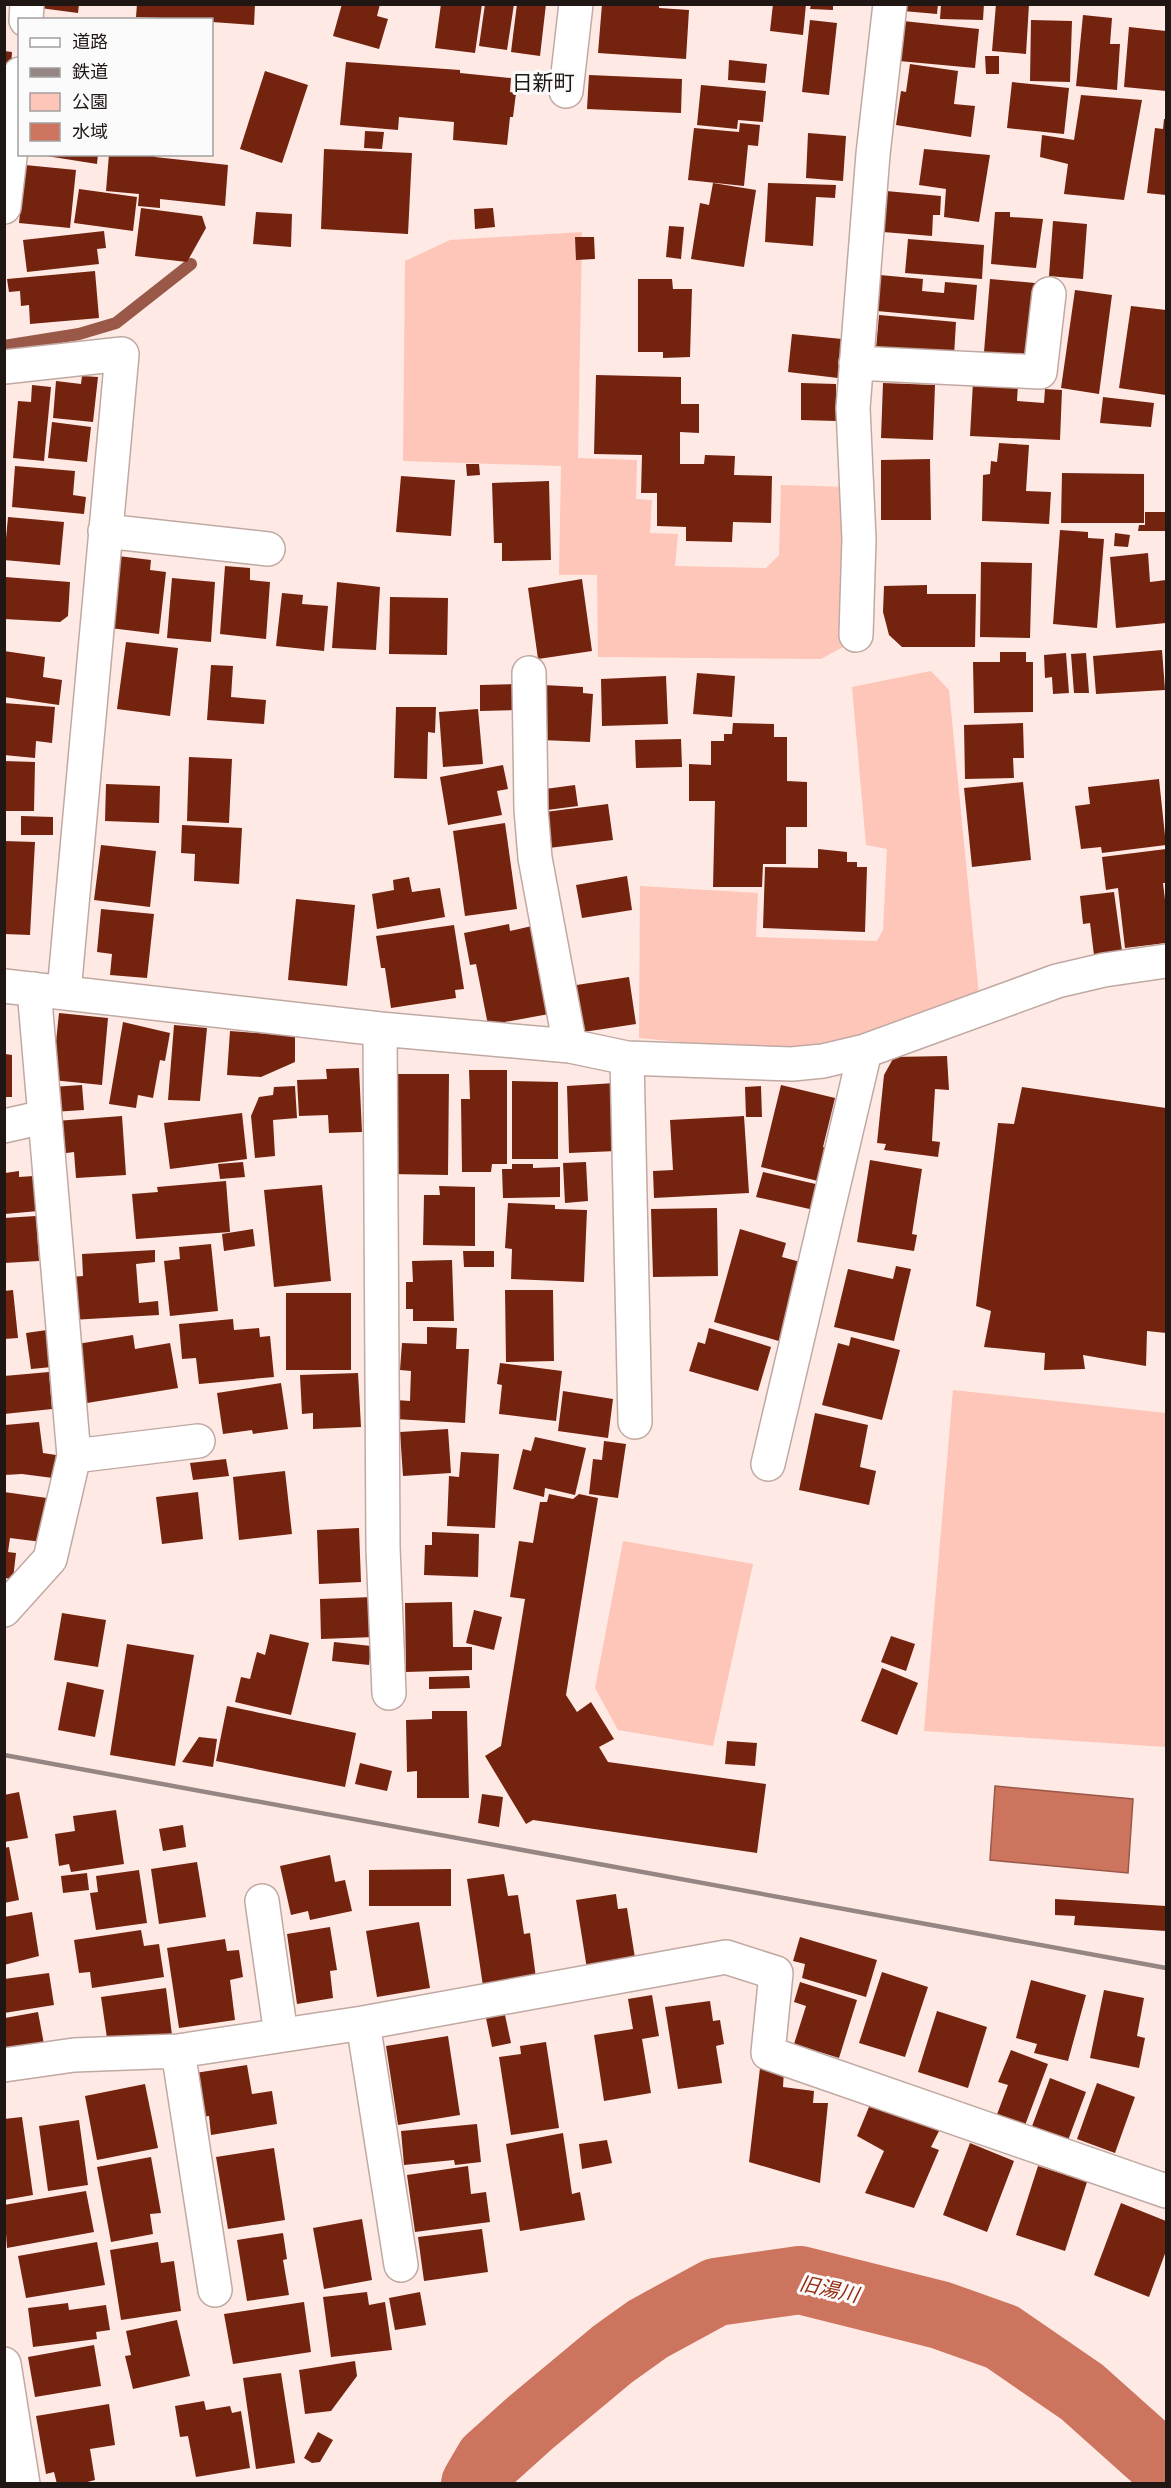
<svg xmlns="http://www.w3.org/2000/svg" width="1171" height="2488" font-family="'Work Sans','Noto Sans JP',sans-serif">
  <style>
    .green { fill: #fdc6b8 }
    .water { fill: #cd745e; stroke: #995848; stroke-width: 1.5 }
    .lines { fill: none; stroke-linecap: round; stroke-linejoin: round }
    .stream { stroke: #995848; stroke-width: 12 }
    .river { stroke: #cd745e; stroke-width: 68 }
    .building { fill: #74230f }
    .minor-casing { stroke: #c1a9a3; stroke-width: 36 }
    .minor { stroke: #fff; stroke-width: 33 }
    .rail { stroke: #958683; stroke-width: 4.5 }
    .labels { text-anchor: middle; dominant-baseline: central; stroke-width: 6; stroke-linejoin: round; paint-order: stroke }
    .water-label { font-size: 20px; font-style: italic; fill: #962a0f; stroke: #fbfbfb }
    .quarter-label { font-size: 21px; fill: #201715; stroke: #fbfbfb }
  </style>
  <rect width="100%" height="100%" fill="#fee9e4"/>
  <!-- green -->
  <path class="green" d="M582,232L578,458L637,460L636,499L652,500L650,533L678,534L675,566L766,568L779,555L781,485L847,487L843,647L821,659L598,657L597,575H559L561,466L403,461L405,261L450,240Z
    M931,671L949,690L979,995L831,1046L761,1050L639,1038L640,886L758,893L756,937L877,941L883,930L887,849L866,845L852,687Z
    M953,1390L1166,1413V1747L924,1731Z
    M623,1541L753,1564L713,1746L618,1730L595,1688Z"/>
  <!-- water -->
  <path class="water" d="M995,1786L1133,1799L1128,1873L990,1860Z"/>
  <g class="lines">
    <!-- stream -->
    <path class="stream" d="M4,346L79,334L116,323L191,264"/>
    <!-- river -->
    <path class="river" d="M475,2484L489,2460L529,2424L613,2354L648,2329L716,2292L800,2280L940,2315L1002,2337L1082,2392L1166,2467"/>
  </g>
  <!-- building -->
  <path class="building" d="M40,4H79L78,13L40,8Z
    M137,4H255L254,25L212,22V20L136,17Z
    M342,4H380L377,16L388,19L379,49L333,36Z
    M441,4H482L475,53L435,48Z
    M485,4H514L507,50L479,46Z
    M517,4H546L540,56L511,52Z
    M602,4H659V8L689,10L686,59L598,53Z
    M773,4H806L803,35L770,31Z
    M903,4H938L937,14L903,11Z
    M941,4H984L983,20L940,19Z
    M996,4H1029L1026,54L992,51Z
    M811,5H833V10L810,9Z
    M1083,15L1112,18L1110,44H1120L1117,90L1076,86Z
    M810,20L837,23L829,95L802,92Z
    M1031,20L1072,21L1070,82L1030,81Z
    M903,21L979,29L975,68L899,61Z
    M1129,27L1166,31V91L1124,87Z
    M4,51L12,52L11,68L4,67Z
    M985,56H999V74H986Z
    M729,60L767,64L765,83L728,80Z
    M346,62L460,70V73L511,78L510,92L516,93L513,117H510L507,145L453,140L454,122L399,117L398,130L340,125Z
    M910,64L958,71L954,104L975,106L971,137L896,125L901,91L906,92Z
    M265,71L308,85L282,163L240,149Z
    M589,75L682,79L681,113L587,109Z
    M1012,82L1069,88L1064,134L1007,128Z
    M701,85L766,91L763,122L738,120L737,129L697,125Z
    M1081,95L1142,100L1124,200L1064,194L1068,164L1040,157L1042,135L1074,140Z
    M1164,119H1166V195L1147,193L1155,128L1163,129Z
    M740,123L760,125L758,146L748,145L744,186L688,180L694,128L739,132Z
    M365,131L384,132L382,149L364,148Z
    M808,133L846,136L843,181L806,178Z
    M324,149L412,153L408,234L321,229Z
    M924,149L990,155L979,222L944,217L946,189L919,185Z
    M34,154H98L97,164Z
    M109,154H155V157L228,165L225,206L160,199V208L138,206L139,194L106,191Z
    M25,165L76,170L70,228L19,223Z
    M713,183L756,190L744,267L691,259L700,203L709,205Z
    M768,183L836,185L835,198L816,197L813,246L765,242Z
    M79,189L137,197L133,231L74,223Z
    M886,191L941,196L940,215H933L932,236L883,232Z
    M141,208L202,216L206,228L187,262L135,256Z
    M493,208L495,227L475,229L474,209Z
    M256,212L292,214L291,247L253,244Z
    M995,212H1010V217L1043,219L1036,268L991,264Z
    M1053,221L1087,224L1083,279L1049,276Z
    M669,226L684,227L681,259L666,257Z
    M104,231L106,248L97,249L99,264L27,272L23,240Z
    M575,237H594L595,259L576,260Z
    M908,239L984,245L982,279L905,273Z
    M95,271L99,318L30,324L29,305L21,306L20,291L9,292L7,279Z
    M880,275L923,279L922,291L944,293L945,282L977,285L974,320L877,311Z
    M638,279H672L673,289H692L690,357L663,358V352H638Z
    M990,279L1035,283L1029,356L984,352Z
    M1075,290L1112,295L1099,394L1061,388Z
    M1131,306L1166,310V395L1119,388Z
    M879,315L956,322L954,356L876,349Z
    M792,334L842,339L838,378L788,372Z
    M596,375L681,377V404H699V433L680,432V464H704L705,455L735,456L734,475L772,476L771,523L733,522L732,542L686,541V527L657,526V493H641L642,455L594,454Z
    M82,376L98,377L93,422L53,418L56,381L81,384Z
    M973,382L1018,384L1017,401L1044,403L1045,389L1062,390L1060,440L970,436Z
    M801,383L836,384V421L801,420Z
    M883,383L935,385L933,440L881,438Z
    M32,385L51,387L44,461L13,458L18,401L31,402Z
    M1103,397L1154,403L1151,427L1100,423Z
    M52,422L91,427L87,462L48,458Z
    M999,443L1029,445L1026,491L1051,492L1049,524L982,521L983,475L990,474L991,461L997,462Z
    M930,459L931,520H881V460Z
    M466,464H479L480,475L467,476Z
    M15,466L75,471L73,495L86,497L84,514L12,507Z
    M1062,473L1144,474V523H1061Z
    M401,476L455,480L451,536L396,532Z
    M549,481L551,560L502,561V543H494L492,483Z
    M1145,512H1165V531H1138L1139,525H1145Z
    M8,517L64,522L60,565L4,560Z
    M1060,530L1088,532V538L1104,539L1097,628L1053,624Z
    M1115,533L1130,535L1128,547L1114,546Z
    M1148,553L1150,582L1166,580V623L1116,628L1110,557Z
    M118,556L151,560L150,570L166,572L159,634L110,628Z
    M981,562L1032,563L1030,638L980,637Z
    M225,566L250,568V580L270,582L266,639L220,634Z
    M5,577L70,582L68,616L60,622L4,619Z
    M172,578L215,582L211,642L167,638Z
    M582,579L592,651L538,659L528,588Z
    M337,582L380,587L376,650L332,648Z
    M927,585V594H976L975,647H902L889,635L883,612L884,586Z
    M282,593L303,595L302,604L328,606L324,651L276,646Z
    M390,597L448,598L447,655L389,654Z
    M126,642L178,648L170,716L117,709Z
    M1162,650L1165,690L1096,694L1093,656Z
    M4,651L45,657L43,677L62,680L59,705L4,697Z
    M1000,652H1026V662H1033V712L974,713L973,662H1000Z
    M1066,653L1069,693L1053,694L1052,677L1045,678L1044,655Z
    M1086,653L1089,693H1074L1071,654Z
    M211,665L233,666L231,697L266,700L264,724L207,720Z
    M697,673L735,676L732,717L693,714Z
    M666,676L668,724L602,726L601,679Z
    M517,684V710L480,711V685Z
    M543,685L583,687V693L593,694L590,742L541,740Z
    M4,703L55,707L52,743L36,741L35,758L4,755Z
    M396,707H436L435,733L428,732L427,779L394,778Z
    M478,709L483,764L443,767L439,712Z
    M733,723L774,724V737H787V781L807,782V827H786V864H763L762,887H713L715,801H689V764L711,765V741H724V734H732Z
    M1023,723L1024,758H1013L1014,778L965,779L964,725Z
    M681,739L682,767L636,768L635,740Z
    M189,757L232,759L229,823L187,821Z
    M4,761L35,762L34,811H4Z
    M503,765L508,789L497,791L502,815L448,825L440,777Z
    M1159,779L1166,845L1102,853L1101,847L1081,849L1075,806L1090,804L1088,787Z
    M1023,782L1031,860L972,867L964,788Z
    M106,784L160,786L159,823L105,821Z
    M575,785L578,806L547,810L545,789Z
    M608,804L613,840L549,848L545,812Z
    M21,816L53,817V835H21Z
    M505,823L517,909L465,916L453,831Z
    M182,825L242,828L239,884L194,881L195,854L181,853Z
    M4,841L35,842L30,935L4,934Z
    M101,845L156,851L150,907L94,900Z
    M818,849L847,852V862H857V867H867L865,932L763,928L765,867L818,868Z
    M1166,849V883H1163L1166,908V943L1125,948L1118,888L1106,890L1102,857Z
    M627,876L632,910L582,918L576,885Z
    M409,877L412,892L440,888L445,917L377,929L372,894L394,890L393,880Z
    M1114,892L1122,951L1094,955L1090,923L1083,924L1080,896Z
    M296,899L355,905L347,986L288,980Z
    M101,909L154,914L147,978L110,975L112,954L97,952Z
    M509,924L510,931L532,926L549,1014L488,1025L476,964L470,965L464,933Z
    M454,925L464,989L455,990L456,998L391,1008L385,968H381L376,936Z
    M629,977L636,1024L577,1033L570,986Z
    M59,1013L108,1018L102,1085L52,1080Z
    M123,1022L170,1033L165,1061L160,1060L153,1098L138,1095L136,1108L109,1104Z
    M174,1025L207,1028L200,1101L168,1100Z
    M230,1031L295,1036V1062L261,1077L227,1075Z
    M5,1054L12,1055V1097H5Z
    M947,1056L949,1090L935,1089L932,1141L940,1142L938,1157L884,1150L886,1144L877,1143L884,1075L894,1057Z
    M359,1068L362,1132L329,1133L328,1115L299,1116L297,1080L327,1079L326,1069Z
    M469,1070H507V1164H492L491,1172H462L461,1099H470Z
    M392,1074H449L448,1175L391,1174Z
    M512,1081L558,1082V1159H512Z
    M615,1083L617,1151L569,1153L567,1086Z
    M82,1085L84,1110L53,1112L52,1087Z
    M781,1085L835,1098L823,1147L830,1149L822,1182L761,1167Z
    M295,1086L297,1118L273,1120L275,1156L255,1158L251,1116L259,1097L273,1095L274,1087Z
    M761,1086L762,1117H746L745,1087Z
    M1022,1087L1166,1108V1333L1147,1331L1146,1366L1083,1355L1085,1369L1044,1370L1045,1353L984,1347L991,1311L976,1306L998,1123L1014,1124Z
    M242,1113L247,1159L170,1169L164,1123Z
    M122,1116L126,1175L76,1178L74,1152L59,1154L56,1121Z
    M744,1116L749,1193L654,1198L653,1171L673,1170L670,1120Z
    M870,1160L922,1169L912,1234L917,1235L914,1251L857,1242Z
    M243,1162L245,1177L220,1179L218,1164Z
    M586,1162L588,1201L565,1203L563,1163Z
    M512,1164H533V1168L560,1167V1197L503,1198L502,1169H512Z
    M19,1171V1177L34,1176L38,1211L5,1214V1173Z
    M763,1172L820,1185L814,1210L756,1197Z
    M226,1181L230,1232L136,1239L132,1194L158,1192L157,1187Z
    M322,1185L331,1281L274,1287L264,1190Z
    M439,1186L475,1187V1246L423,1245L424,1195H440Z
    M508,1203L555,1205V1209L587,1210L584,1282L511,1279L512,1249L505,1248Z
    M717,1208L718,1276L653,1277L651,1209Z
    M36,1216L39,1261L4,1263V1218Z
    M253,1229L255,1246L224,1251L222,1234Z
    M740,1229L786,1243L782,1257L804,1263L782,1342L714,1322Z
    M211,1244L218,1311L170,1316L164,1261L180,1259L179,1247Z
    M155,1250V1262L136,1264L139,1303L158,1301L159,1315L71,1320L69,1277L83,1276L82,1254Z
    M463,1251H494V1267H464Z
    M452,1260L454,1321H413V1309H406V1282H413L412,1261Z
    M896,1266L911,1269L894,1341L834,1327L848,1269L893,1279Z
    M13,1290L18,1338L4,1339V1291Z
    M505,1290H553L554,1361L506,1362Z
    M286,1293H351V1370H286Z
    M233,1319L234,1330L259,1328L260,1337L270,1336L274,1377L199,1384L196,1358L182,1359L179,1324Z
    M427,1327L457,1328L456,1349H469L465,1423L395,1419L396,1400L410,1401L411,1371L400,1370L402,1343L427,1344Z
    M709,1328L771,1347L758,1391L689,1371L698,1342L705,1344Z
    M47,1330L52,1367L31,1369L26,1333Z
    M133,1335L135,1349L170,1343L178,1388L81,1404L71,1345Z
    M851,1337L900,1350L882,1420L822,1405L838,1343L849,1346Z
    M500,1363L562,1371L556,1421L499,1414L502,1385L497,1384Z
    M49,1372L52,1409L4,1414V1376Z
    M358,1373L361,1427L313,1429V1413L302,1414L300,1375Z
    M281,1383L288,1429L253,1434L252,1430L223,1434L217,1393Z
    M563,1391L613,1399L608,1438L558,1431Z
    M815,1413L868,1425L860,1467L876,1471L869,1505L799,1490Z
    M39,1422L43,1453L56,1455L53,1478L22,1474L4,1475L5,1425Z
    M448,1429L451,1473L403,1476L400,1432Z
    M535,1437L586,1448L575,1495L545,1488L544,1497L513,1489L523,1449L531,1451Z
    M604,1441L626,1444L618,1498L589,1494L593,1459L602,1460Z
    M461,1452L499,1454L495,1528L447,1526L449,1476L459,1477Z
    M226,1459L229,1476L193,1480L190,1463Z
    M285,1471L292,1534L239,1540L233,1477Z
    M4,1492L47,1498L42,1542L10,1538L8,1552L16,1553L13,1579L4,1578Z
    M198,1492L203,1539L162,1544L156,1497Z
    M549,1494L573,1499L579,1494L598,1498L566,1695L577,1712L591,1702L614,1739L599,1747L608,1762L766,1784L757,1853L533,1820L526,1824L485,1756L501,1746L525,1599L510,1597L519,1541L533,1543L540,1502H547Z
    M359,1528L361,1582L319,1584L317,1530Z
    M432,1532L479,1534L478,1577L424,1575L425,1545H432Z
    M373,1597L374,1637L321,1639L320,1599Z
    M452,1602L453,1647H472V1670L406,1672L405,1603Z
    M474,1610L502,1617L494,1650L466,1643Z
    M62,1613L106,1620L98,1667L54,1660Z
    M270,1634L309,1643L291,1715L235,1702L241,1677L250,1679L257,1652L265,1655Z
    M891,1636L915,1644L906,1671L881,1662Z
    M334,1642L371,1646L369,1665L332,1661Z
    M127,1644L194,1655L175,1766L110,1755Z
    M882,1668L918,1683L897,1735L861,1721Z
    M469,1676L470,1688L429,1689V1677Z
    M67,1682L104,1690L95,1737L58,1730Z
    M227,1706L356,1733L345,1787L216,1761Z
    M432,1711H467L469,1798H417V1771L407,1772L406,1720L432,1719Z
    M199,1737L217,1739L213,1767L182,1762Z
    M727,1741L757,1743L755,1766L725,1764Z
    M360,1763L392,1771L387,1791L355,1784Z
    M19,1792L28,1838L4,1842V1795Z
    M482,1794L503,1797L499,1827L478,1823Z
    M116,1810L124,1864L71,1872L69,1864L59,1866L55,1834L75,1831L73,1816Z
    M183,1825L186,1847L163,1851L159,1829Z
    M9,1847L19,1900L4,1903V1848Z
    M330,1855L335,1882L345,1880L352,1911L310,1920L308,1911L291,1915L280,1866Z
    M197,1862L206,1917L159,1924L151,1869Z
    M451,1869V1906H369V1870Z
    M139,1870L147,1923L96,1930L90,1893L98,1892L96,1876Z
    M87,1873L89,1890L63,1893L61,1876Z
    M504,1874L508,1896L518,1895L524,1934L530,1933L536,1978L483,1986L467,1879Z
    M616,1894L618,1909L627,1908L635,1958L587,1969L576,1900Z
    M1055,1899L1166,1906V1931L1074,1925L1075,1916L1055,1915Z
    M32,1912L39,1956L4,1965V1917Z
    M419,1922L430,1988L377,1997L366,1931Z
    M330,1927L337,1970L330,1971L333,1998L297,2004L287,1934Z
    M141,1930L144,1946L159,1944L164,1977L92,1988L90,1972L79,1973L74,1940Z
    M800,1937L877,1960L866,1997L802,1978L805,1964L793,1961Z
    M225,1939L227,1951L239,1950L243,1977L230,1980L235,2020L179,2028L167,1948Z
    M882,1972L928,1987L905,2057L859,2043Z
    M49,1973L54,2005L4,2013V1979Z
    M1031,1980L1086,1995L1068,2061L1034,2053L1037,2044L1016,2038Z
    M800,1982L857,2000L839,2058L794,2044L806,2006L794,2002Z
    M166,1988L172,2035L108,2045L101,1997Z
    M1104,1990L1144,1998L1137,2036L1145,2038L1139,2068L1090,2058Z
    M652,1995L659,2036L642,2039L651,2093L604,2101L594,2035L633,2029L628,1999Z
    M710,2001L713,2021L720,2020L724,2044L716,2046L722,2083L678,2089L665,2007Z
    M937,2011L987,2027L968,2088L918,2072Z
    M38,2012L46,2055L5,2062V2018Z
    M505,2015L511,2043L492,2047L486,2018Z
    M448,2036L460,2115L398,2125L386,2046Z
    M546,2042L559,2128L511,2135L499,2057L521,2054L520,2046Z
    M1011,2050L1048,2064L1024,2128L996,2117L1008,2085L998,2082Z
    M247,2065L252,2094L272,2091L277,2124L211,2135L209,2116L201,2117L195,2073Z
    M760,2068L784,2070L783,2087L814,2091L813,2103H828L820,2183L749,2162Z
    M1050,2078L1086,2092L1067,2143L1031,2129Z
    M1097,2083L1135,2097L1115,2153L1077,2139Z
    M145,2084L158,2148L97,2160L85,2096Z
    M871,2102L941,2127L931,2147L939,2150L914,2208L865,2193L884,2151L857,2136Z
    M22,2117L33,2195L4,2200V2119Z
    M79,2120L88,2185L48,2191L39,2126Z
    M477,2124L481,2162L455,2165L454,2160L404,2165L401,2131Z
    M563,2133L572,2194L580,2192L585,2220L520,2231L506,2144Z
    M607,2140L612,2163L582,2169L579,2144Z
    M970,2143L1014,2161L987,2232L943,2215Z
    M274,2148L285,2220L228,2229L216,2157Z
    M151,2157L161,2213L150,2214L153,2234L111,2242L97,2167Z
    M468,2166L471,2194L486,2192L490,2222L415,2232L407,2175Z
    M1038,2166L1087,2182L1065,2251L1016,2235Z
    M86,2191L94,2232L7,2248L4,2205Z
    M1121,2203L1166,2221V2251L1149,2297L1094,2275Z
    M362,2219L372,2280L324,2289L313,2228Z
    M482,2229L488,2272L424,2281L418,2237Z
    M283,2233L287,2259L283,2260L289,2295L247,2301L237,2240Z
    M97,2242L105,2285L26,2298L18,2256Z
    M158,2242L161,2263L174,2261L181,2311L121,2320L110,2250Z
    M367,2292L369,2305L385,2302L392,2350L331,2357L323,2297Z
    M420,2292L426,2325L395,2330L389,2298Z
    M304,2302L311,2352L233,2364L224,2314Z
    M68,2303L69,2310L106,2305L110,2330L96,2332L97,2339L33,2347L28,2308Z
    M177,2320L190,2376L133,2389L125,2356L131,2355L126,2331Z
    M94,2345L101,2386L35,2397L28,2357Z
    M355,2361L357,2376L331,2411L305,2414L299,2370Z
    M281,2373L295,2463L256,2469L243,2378Z
    M204,2401L206,2410L230,2406L232,2413L241,2411L250,2468L196,2477L188,2436L180,2437L175,2406Z
    M109,2404L115,2445L90,2449L95,2480L80,2484H57L54,2472L46,2474L36,2416Z
    M318,2432L333,2440L320,2462L312,2463L304,2458Z"/>
  <g class="lines">
    <!-- minor casing -->
    <g class="minor-casing">
      <path id="minor" d="M26,20L27,4
        M566,91L576,4
        M4,207L20,74
        M856,363L1040,372L1049,294
        M4,367L122,354L64,992
        M105,531L268,549
        M856,635L859,539L853,408L873,154L890,4
        M529,673L531,809L535,858L570,1046
        M4,986L380,1029L570,1046L627,1058L792,1064L823,1061L865,1051L1057,981L1104,970L1166,961
        M380,1029L383,1548L389,1693
        M627,1058L635,1422
        M4,1126L44,1117
        M74,1456L198,1441
        M768,1464L865,1051
        M4,1610L50,1559L74,1456L34,989
        M262,1901L281,2035
        M363,2023L401,2265
        M178,2051L215,2290
        M4,2065L74,2055L178,2051L363,2023L726,1957L776,1973L768,2053L1166,2191
        M4,2364L23,2484"/>
    </g>
    <!-- minor -->
    <use href="#minor" class="minor"/>
    <!-- rail -->
    <path class="rail" d="M4,1755L1166,1968"/>
  </g>
  <g class="labels">
    <!-- water labels -->
    <g class="water-label">
      <text transform="translate(829 2289) rotate(12)">旧湯川</text>
    </g>
    <!-- quarter labels -->
    <g class="quarter-label">
      <text x="543" y="82">日新町</text>
    </g>
  </g>
  <!-- border -->
  <rect width="1171" height="2488" fill="none" stroke="#201715" stroke-width="12"/>
  <!-- legend -->
  <rect x="18" y="18" width="195" height="138" fill="#fbfbfb" stroke="#a3a09f" stroke-width="1.5"/>
  <rect x="30" y="38" width="30" height="9" fill="#ffffff" stroke="#a3a09f" stroke-width="1.5"/>
  <text x="72" y="48" font-size="18" fill="#201715">道路</text>
  <rect x="30" y="68" width="30" height="9" fill="#958683" stroke="#a3a09f" stroke-width="1.5"/>
  <text x="72" y="78" font-size="18" fill="#201715">鉄道</text>
  <rect x="30" y="93" width="30" height="18" fill="#fdc6b8" stroke="#a3a09f" stroke-width="1.5"/>
  <text x="72" y="108" font-size="18" fill="#201715">公園</text>
  <rect x="30" y="123" width="30" height="18" fill="#cd745e" stroke="#a3a09f" stroke-width="1.5"/>
  <text x="72" y="138" font-size="18" fill="#201715">水域</text>
</svg>
